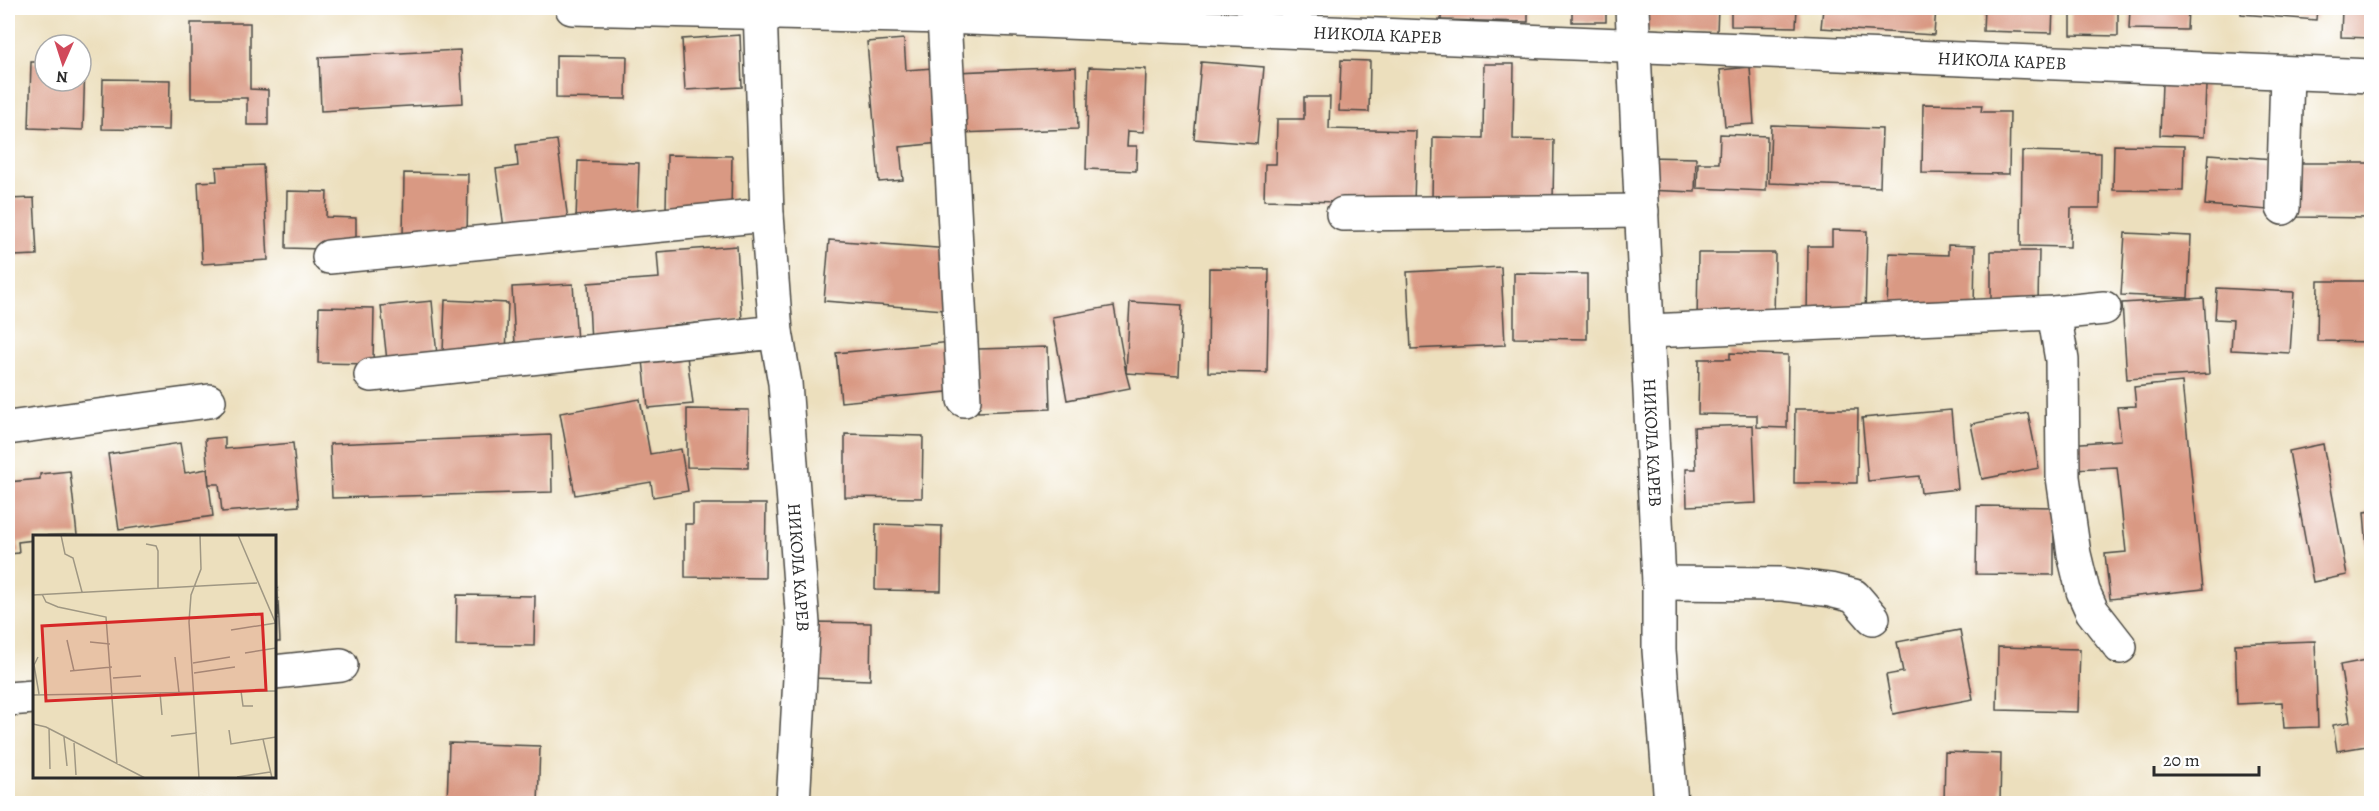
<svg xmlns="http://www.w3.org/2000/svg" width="2379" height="811" font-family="Alegreya,serif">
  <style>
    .building { fill: #d99983 }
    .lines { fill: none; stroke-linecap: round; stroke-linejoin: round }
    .street-casing { stroke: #484641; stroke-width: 36 }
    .street { stroke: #fff; stroke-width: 33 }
    .labels { text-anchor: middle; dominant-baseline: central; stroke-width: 5; stroke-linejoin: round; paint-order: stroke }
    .street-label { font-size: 18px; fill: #2b2b2b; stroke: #fff }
    .inset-road { fill: none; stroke: #9f9783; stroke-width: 1.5 }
    .view { fill: #d62828; fill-opacity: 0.15; stroke: #d62828; stroke-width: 3 }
    .inset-edge { fill: none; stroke: #2b2b2b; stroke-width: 3 }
  </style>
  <rect width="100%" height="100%" fill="#fff"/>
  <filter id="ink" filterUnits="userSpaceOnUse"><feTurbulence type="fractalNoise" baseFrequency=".0167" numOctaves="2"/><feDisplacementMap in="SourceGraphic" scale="12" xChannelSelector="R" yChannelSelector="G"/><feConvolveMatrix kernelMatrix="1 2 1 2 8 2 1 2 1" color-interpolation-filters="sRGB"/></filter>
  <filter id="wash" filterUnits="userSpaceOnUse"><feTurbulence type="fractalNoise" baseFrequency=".008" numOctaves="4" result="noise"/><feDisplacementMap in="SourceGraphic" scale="24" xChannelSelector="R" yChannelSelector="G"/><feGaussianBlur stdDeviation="1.35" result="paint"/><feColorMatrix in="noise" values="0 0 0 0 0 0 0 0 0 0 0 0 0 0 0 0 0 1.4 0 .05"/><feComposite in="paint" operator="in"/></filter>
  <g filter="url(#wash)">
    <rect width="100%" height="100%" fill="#ecdfbd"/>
    <g id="blocks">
      <!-- building -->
      <path class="building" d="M1204,8H1270V20L1204,16Z
        M1441,8H1528V22L1441,20Z
        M1572,8H1606V22H1572Z
        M1641,8H1718L1717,32L1641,29Z
        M1731,8H1797L1796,27L1731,26Z
        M1823,8H1936L1934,35L1821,28Z
        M1984,8H2053L2052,33L1983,31Z
        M2071,8H2118V36L2071,35Z
        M2130,8H2188L2187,30L2129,29Z
        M2241,8H2317L2316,20L2241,14Z
        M2342,8H2372V38L2341,37Z
        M191,23H250V89L268,90V125H247V98H191Z
        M740,35L742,87L685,90L682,39Z
        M904,39L906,70L933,68L940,143L900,147L903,180L879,182L867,42Z
        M460,50L463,103L321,111L319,57Z
        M556,55L627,56L626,99L556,98Z
        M1341,60L1370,61L1369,112L1339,111Z
        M31,62H45V81H81V63H85L83,130L29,128Z
        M1201,62L1264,67L1257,144L1194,139Z
        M1484,64H1514L1513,139L1554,140L1553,202L1432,200L1433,137L1483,138Z
        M1076,67L1078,129L958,133L956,72Z
        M1089,67L1146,69L1144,132L1128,131L1127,146H1137L1136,171L1086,169Z
        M1750,67L1754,124L1725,126L1720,70Z
        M103,79L170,80L169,130L102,129Z
        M2162,83L2206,85L2204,137L2160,135Z
        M1304,97H1330L1329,129L1416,131L1414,204L1264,200L1265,164H1276L1277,119H1304Z
        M1923,104L1982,105L1981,112H2010L2009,174L1922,173Z
        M1771,125L1882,129L1880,187L1769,183Z
        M1720,134L1767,136L1766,191L1697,188L1698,163H1719Z
        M557,140L568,220L504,228L496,169L518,166L516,145Z
        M2114,145L2184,146L2183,191L2113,190Z
        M2022,151L2101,153L2100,208H2071L2070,247L2021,246Z
        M2209,154L2273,159L2268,210L2205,205Z
        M667,155L732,156L731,213L666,211Z
        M1645,157L1696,158L1695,192L1644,190Z
        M578,161L639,163L637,221L576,220Z
        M2296,163H2372V218L2295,217Z
        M263,165L268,260L202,264L198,182L217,181L216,167Z
        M404,173L468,174L467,239L403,237Z
        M287,191L327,192L326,217L356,218V250L286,248Z
        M34,198L37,255L13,256L14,272H8V199Z
        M1832,230L1867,231L1865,317L1807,316L1808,246H1832Z
        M2125,233L2191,236L2188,298L2121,295Z
        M829,240L950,249L945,310L824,301Z
        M1948,245L1975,246L1974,311L1887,309L1889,253L1948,255Z
        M737,246L742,320L673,325V337L591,343L588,283L659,278L657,252Z
        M1991,251H2039L2038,304H1991Z
        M1698,253H1775L1774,325H1697Z
        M1501,267L1505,345L1411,349L1407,272Z
        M1209,268L1269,269L1267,373L1208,372Z
        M1514,273L1587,274V339L1514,338Z
        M2318,281H2372V342L2317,341Z
        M573,284L577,342L515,345L512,287Z
        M2217,288L2294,292L2290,353L2231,350L2233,320L2215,319Z
        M2204,298L2209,374L2127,379L2122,303Z
        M445,300L508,303L506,354L443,352Z
        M432,301L437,356L387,361L381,306Z
        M1130,302L1182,305L1179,376L1126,373L1130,388L1067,400L1052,317L1114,306L1126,373Z
        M319,307L374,308L373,364L318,363Z
        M952,342L957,391L841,402L836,353Z
        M1048,347L1050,409L978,412L977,349Z
        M1730,353L1788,355L1787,428L1757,427V415L1698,414L1699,359H1730Z
        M687,356L693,404L648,408L643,360Z
        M2182,382L2203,589L2110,599L2105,554L2126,552L2117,467L2072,469L2069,444L2121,440L2117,407L2136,406L2134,387Z
        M640,399L650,454L681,449L688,491L653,497L651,482L575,495L560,413Z
        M687,409L749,410L748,468L687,467Z
        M1795,409H1858L1857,483H1794Z
        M1951,410L1958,489L1921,493L1919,476L1868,481L1862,418Z
        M2028,413L2039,468L1982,479L1971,424Z
        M1753,425L1756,503L1687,506L1686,469H1696L1694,427Z
        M845,434L923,436L922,498L845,497Z
        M551,435L552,492L332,498L330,444Z
        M225,437V449L293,443L299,506L222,512L219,484H209L205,439Z
        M180,443L185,473L207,469L213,516L119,530L108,454Z
        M2323,444L2347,575L2313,582L2289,451Z
        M70,471L77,535L34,536V540L18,542L19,553L8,554V482L40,479V474Z
        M693,504H766L765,578L685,577V524H693Z
        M1977,506L2054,507V575L1976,574Z
        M2372,511V574H2369L2364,512Z
        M876,524L942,526L941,591L875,590Z
        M274,560H276L280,642H274Z
        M457,595L535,596L534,646L456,645Z
        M812,622L871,623L870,680L811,678Z
        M1960,630L1973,699L1893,714L1886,675L1903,672L1897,642Z
        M2315,641L2318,727L2284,728L2282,702L2237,704L2235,644Z
        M1998,647L2080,649L2078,712L1997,710Z
        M2372,659V745L2337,751L2333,725L2350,722L2340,665Z
        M449,743L540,746L538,804H447Z
        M1945,752L2001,754L2000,804H1944Z"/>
    </g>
  </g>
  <g filter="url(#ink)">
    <use href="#blocks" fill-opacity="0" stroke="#484641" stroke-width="1.5"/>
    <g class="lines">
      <!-- street casing -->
      <g class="street-casing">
        <g id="street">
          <path id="s1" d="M572,8L944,17L2372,76"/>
          <path id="s2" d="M760,8L767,215L776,332L785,383L803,624L793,804"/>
          <path id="s3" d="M1632,8L1659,583V650L1671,804"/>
          <path d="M944,17L964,400"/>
          <path d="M2283,208L2287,74"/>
          <path d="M1343,214L1642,211"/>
          <path d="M329,257L767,215"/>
          <path d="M2054,313L2062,360L2063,477L2074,554L2083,591L2092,611L2120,647"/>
          <path d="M1649,331L2054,313L2104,308"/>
          <path d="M371,375L776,332"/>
          <path d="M8,428L209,401"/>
          <path d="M1659,583L1782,584L1830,590L1854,596L1873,618"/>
          <path d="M274,672L341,665"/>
          <path d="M8,699L34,697"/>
        </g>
      </g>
      <!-- street -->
      <use href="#street" class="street"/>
    </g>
  </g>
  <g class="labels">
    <!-- street labels -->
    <g class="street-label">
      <text stroke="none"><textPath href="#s1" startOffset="806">НИКОЛА КАРЕВ</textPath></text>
      <text stroke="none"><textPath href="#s1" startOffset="1431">НИКОЛА КАРЕВ</textPath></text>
      <text stroke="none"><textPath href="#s3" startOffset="435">НИКОЛА КАРЕВ</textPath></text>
      <text stroke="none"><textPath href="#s2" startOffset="561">НИКОЛА КАРЕВ</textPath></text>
    </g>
  </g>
  <!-- overview -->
  <g transform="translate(33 535)">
    <rect width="243" height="243" fill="#ecdfbd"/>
    <path class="inset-road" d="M28,0L32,19L40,23L49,57M205,0L243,89M113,9L123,11L125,16V53M9,59L13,67L25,72L73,82L84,230M0,60L224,48M198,95L243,88M34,105L41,136M57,107L77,109M212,118L243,113M5,122L1,130L6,159M142,122L146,158M160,128L197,122M37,136L79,132M161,138L202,132M80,143L108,141M208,156L210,171H220M127,158L129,180M0,160L243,156M0,189L13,192L112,243M16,193L17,234M196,195L198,209L243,202M138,201L164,198M31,202L34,231M230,204L239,243M41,208L43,240M204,242L237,237M166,243L156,87L158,60L168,34L167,0"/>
    <path class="view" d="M229,79L233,155L13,166L9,91Z"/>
    <rect width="243" height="243" class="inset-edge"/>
  </g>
  <!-- margin -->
  <rect width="2379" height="811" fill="none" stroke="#fff" stroke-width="30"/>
  <!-- north arrow -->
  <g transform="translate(63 63) rotate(183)"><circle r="28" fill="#ffffff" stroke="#aaaaaa" stroke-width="1.5"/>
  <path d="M0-4.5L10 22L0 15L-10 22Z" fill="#d1495b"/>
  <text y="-9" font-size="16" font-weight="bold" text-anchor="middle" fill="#2b2b2b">N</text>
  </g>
  <!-- scale -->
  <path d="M2154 766v9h105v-9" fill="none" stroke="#2b2b2b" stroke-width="3"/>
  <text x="2163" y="766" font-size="18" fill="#2b2b2b" stroke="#ffffff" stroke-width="4.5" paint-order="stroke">20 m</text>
</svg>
